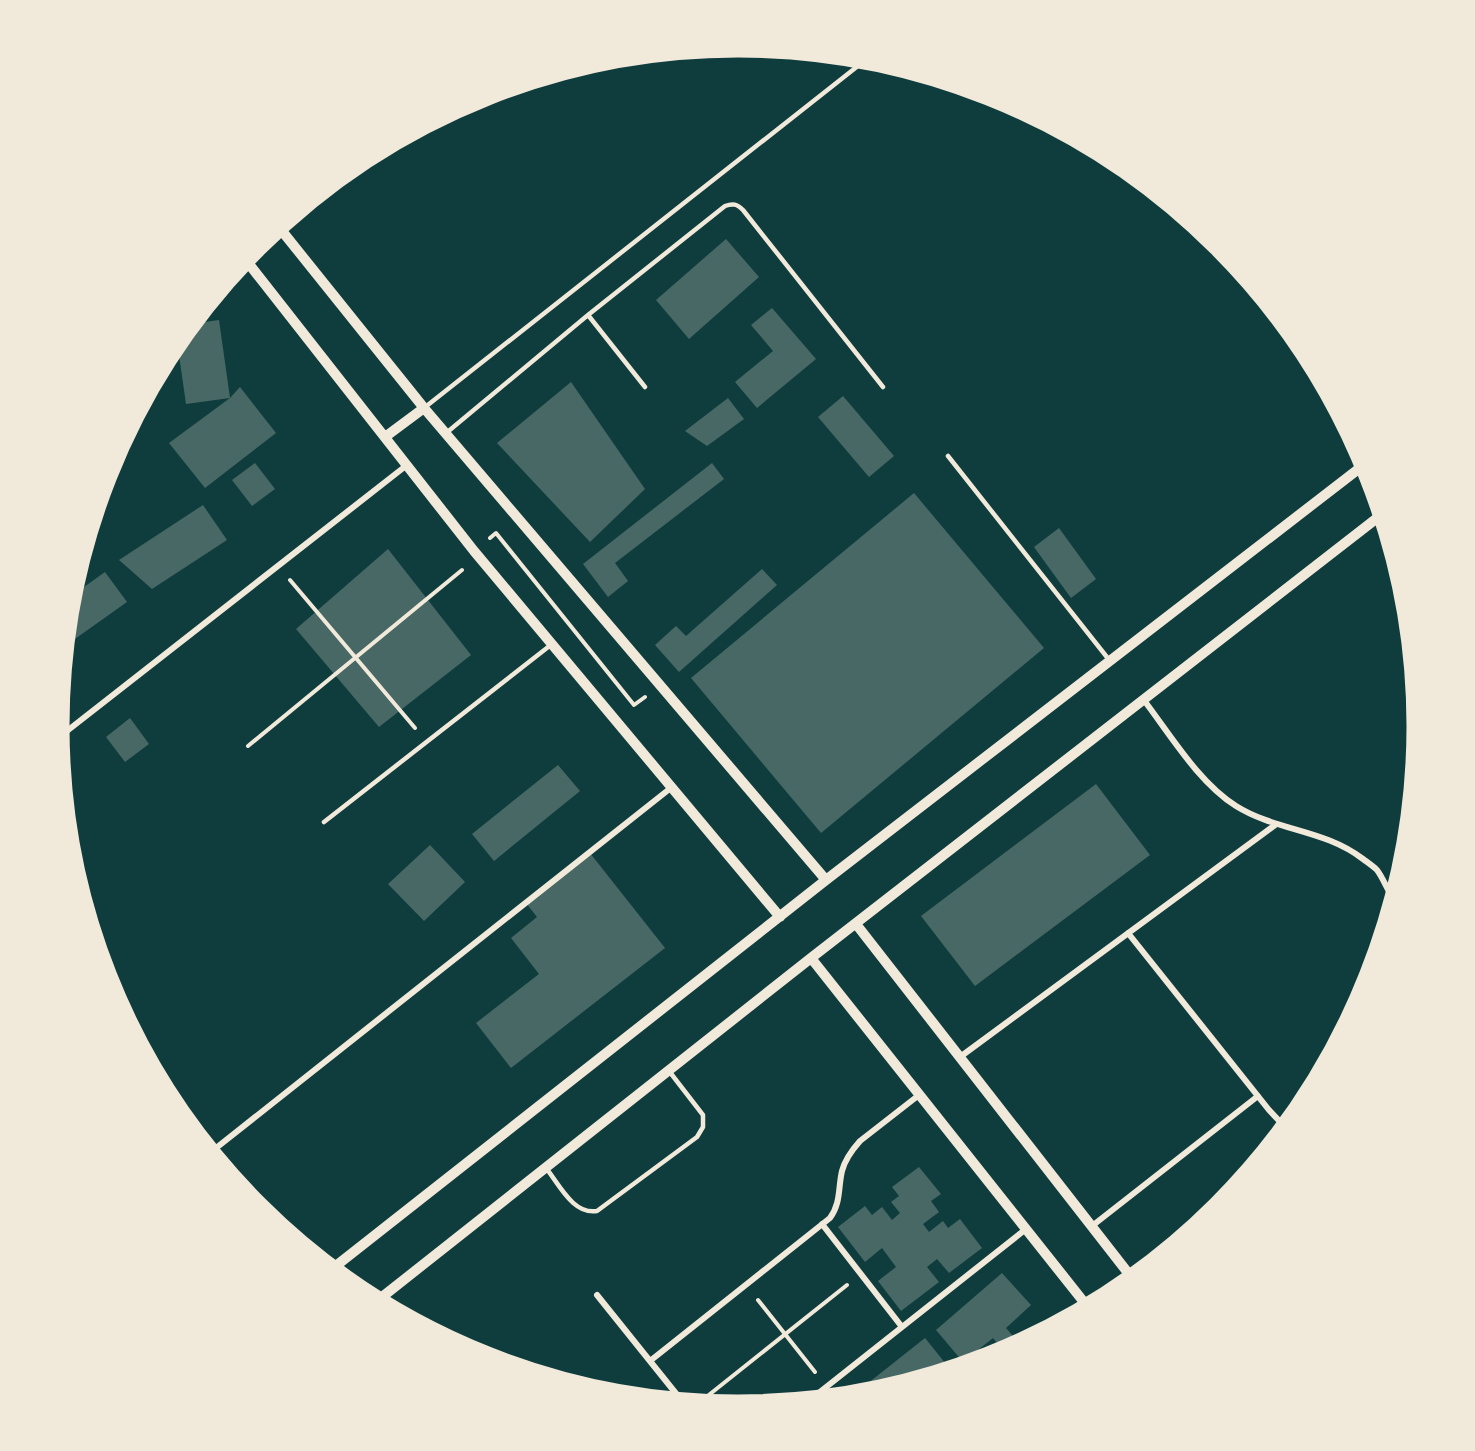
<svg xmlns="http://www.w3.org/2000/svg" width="1475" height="1451" font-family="Poppins,sans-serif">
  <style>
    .building { fill: #486865 }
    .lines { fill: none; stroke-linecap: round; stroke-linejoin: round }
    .path { stroke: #f1e9da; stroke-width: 4 }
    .service { stroke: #f1e9da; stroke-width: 4.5 }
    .minor { stroke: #f1e9da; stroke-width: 6 }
    .tertiary { stroke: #f1e9da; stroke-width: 10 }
    .rim { fill: none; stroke: #f1e9da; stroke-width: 3 }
  </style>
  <rect width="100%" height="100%" fill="#0f3d3e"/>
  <!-- building -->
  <path class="building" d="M726,239L759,277L689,339L656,300Z
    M772,308L816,359L757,408L735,382L773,351L751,325Z
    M219,320L230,398L240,387L276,433L205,488L169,443L230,398L186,404L177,341L191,324Z
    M571,382L645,489L590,542L497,443Z
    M843,396L894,456L869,477L818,417Z
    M728,398L744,419L707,446L685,431Z
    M255,463L275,489L252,506L232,480Z
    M712,463L724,479L615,563L628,581L608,597L583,564Z
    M914,493L1044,648L821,833L691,678Z
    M203,505L227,540L152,589L119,560Z
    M1059,528L1096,579L1071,598L1034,547Z
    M388,549L471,655L379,727L296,629Z
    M762,569L777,585L679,672L655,645L676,626L686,636Z
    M105,572L127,602L65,646L70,597Z
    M130,718L149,744L125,762L106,737Z
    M558,765L580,791L494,861L472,834Z
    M1096,784L1150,855L975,986L921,916Z
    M430,845L465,882L424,921L388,884Z
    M590,853L665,948L511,1068L476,1023L539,974L511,938L537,917L526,903Z
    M919,1167L941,1194L931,1201L939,1212L923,1224L929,1232L943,1221L948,1228L960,1219L982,1248L949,1273L937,1259L927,1267L939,1282L901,1311L878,1281L896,1267L882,1248L865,1262L838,1227L865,1206L872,1215L882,1207L892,1220L900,1213L891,1202L899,1196L892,1187Z
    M1002,1273L1031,1305L1006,1328L1019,1343L1004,1351L993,1338L963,1362L936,1330Z
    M925,1338L950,1369L870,1393L853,1395Z"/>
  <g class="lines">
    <!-- path -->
    <path class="path" d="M490,538L496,533L634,705L645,697
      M290,580L415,728
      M248,746L462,570
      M758,1300L815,1372
      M700,1402L847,1285"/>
    <!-- service -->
    <path class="service" d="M588,315L645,387
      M424,408L868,58
      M445,434L588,315L725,206C733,203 737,204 743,210L883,387
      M948,456L1110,661
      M324,822L552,644
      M546,1168C559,1184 573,1215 597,1211L697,1137L703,1127V1115L669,1071"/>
    <!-- minor -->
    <path class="minor" d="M1143,699C1170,734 1198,782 1236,806C1276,831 1324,829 1363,859C1367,862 1373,866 1377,870C1383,878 1387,889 1393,898
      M58,738L407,465
      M1128,933L1269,1110L1285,1127
      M960,1057L1275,825
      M211,1152L672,787
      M822,1224L902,1327
      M1092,1226L1258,1096
      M597,1295L682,1401
      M650,1361L830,1218C841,1203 838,1188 842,1171C845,1159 852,1150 860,1141L919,1095
      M811,1399L1026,1229"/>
    <!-- tertiary -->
    <path class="tertiary" d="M278,226L424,408L826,880
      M245,259L474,551L780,917
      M385,437L424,408
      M856,924L1132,1278
      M811,958L1087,1306
      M332,1269L826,880L1365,464
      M377,1301L811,958L1381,515"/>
  </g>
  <!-- crop -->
  <path d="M0 0H1475V1451H0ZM68 726a670 670 0 1 1 1340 0a670 670 0 1 1-1340 0Z" fill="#f1e9da" fill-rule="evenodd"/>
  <path class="rim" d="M68 726a670 670 0 1 1 1340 0a670 670 0 1 1-1340 0Z"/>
</svg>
